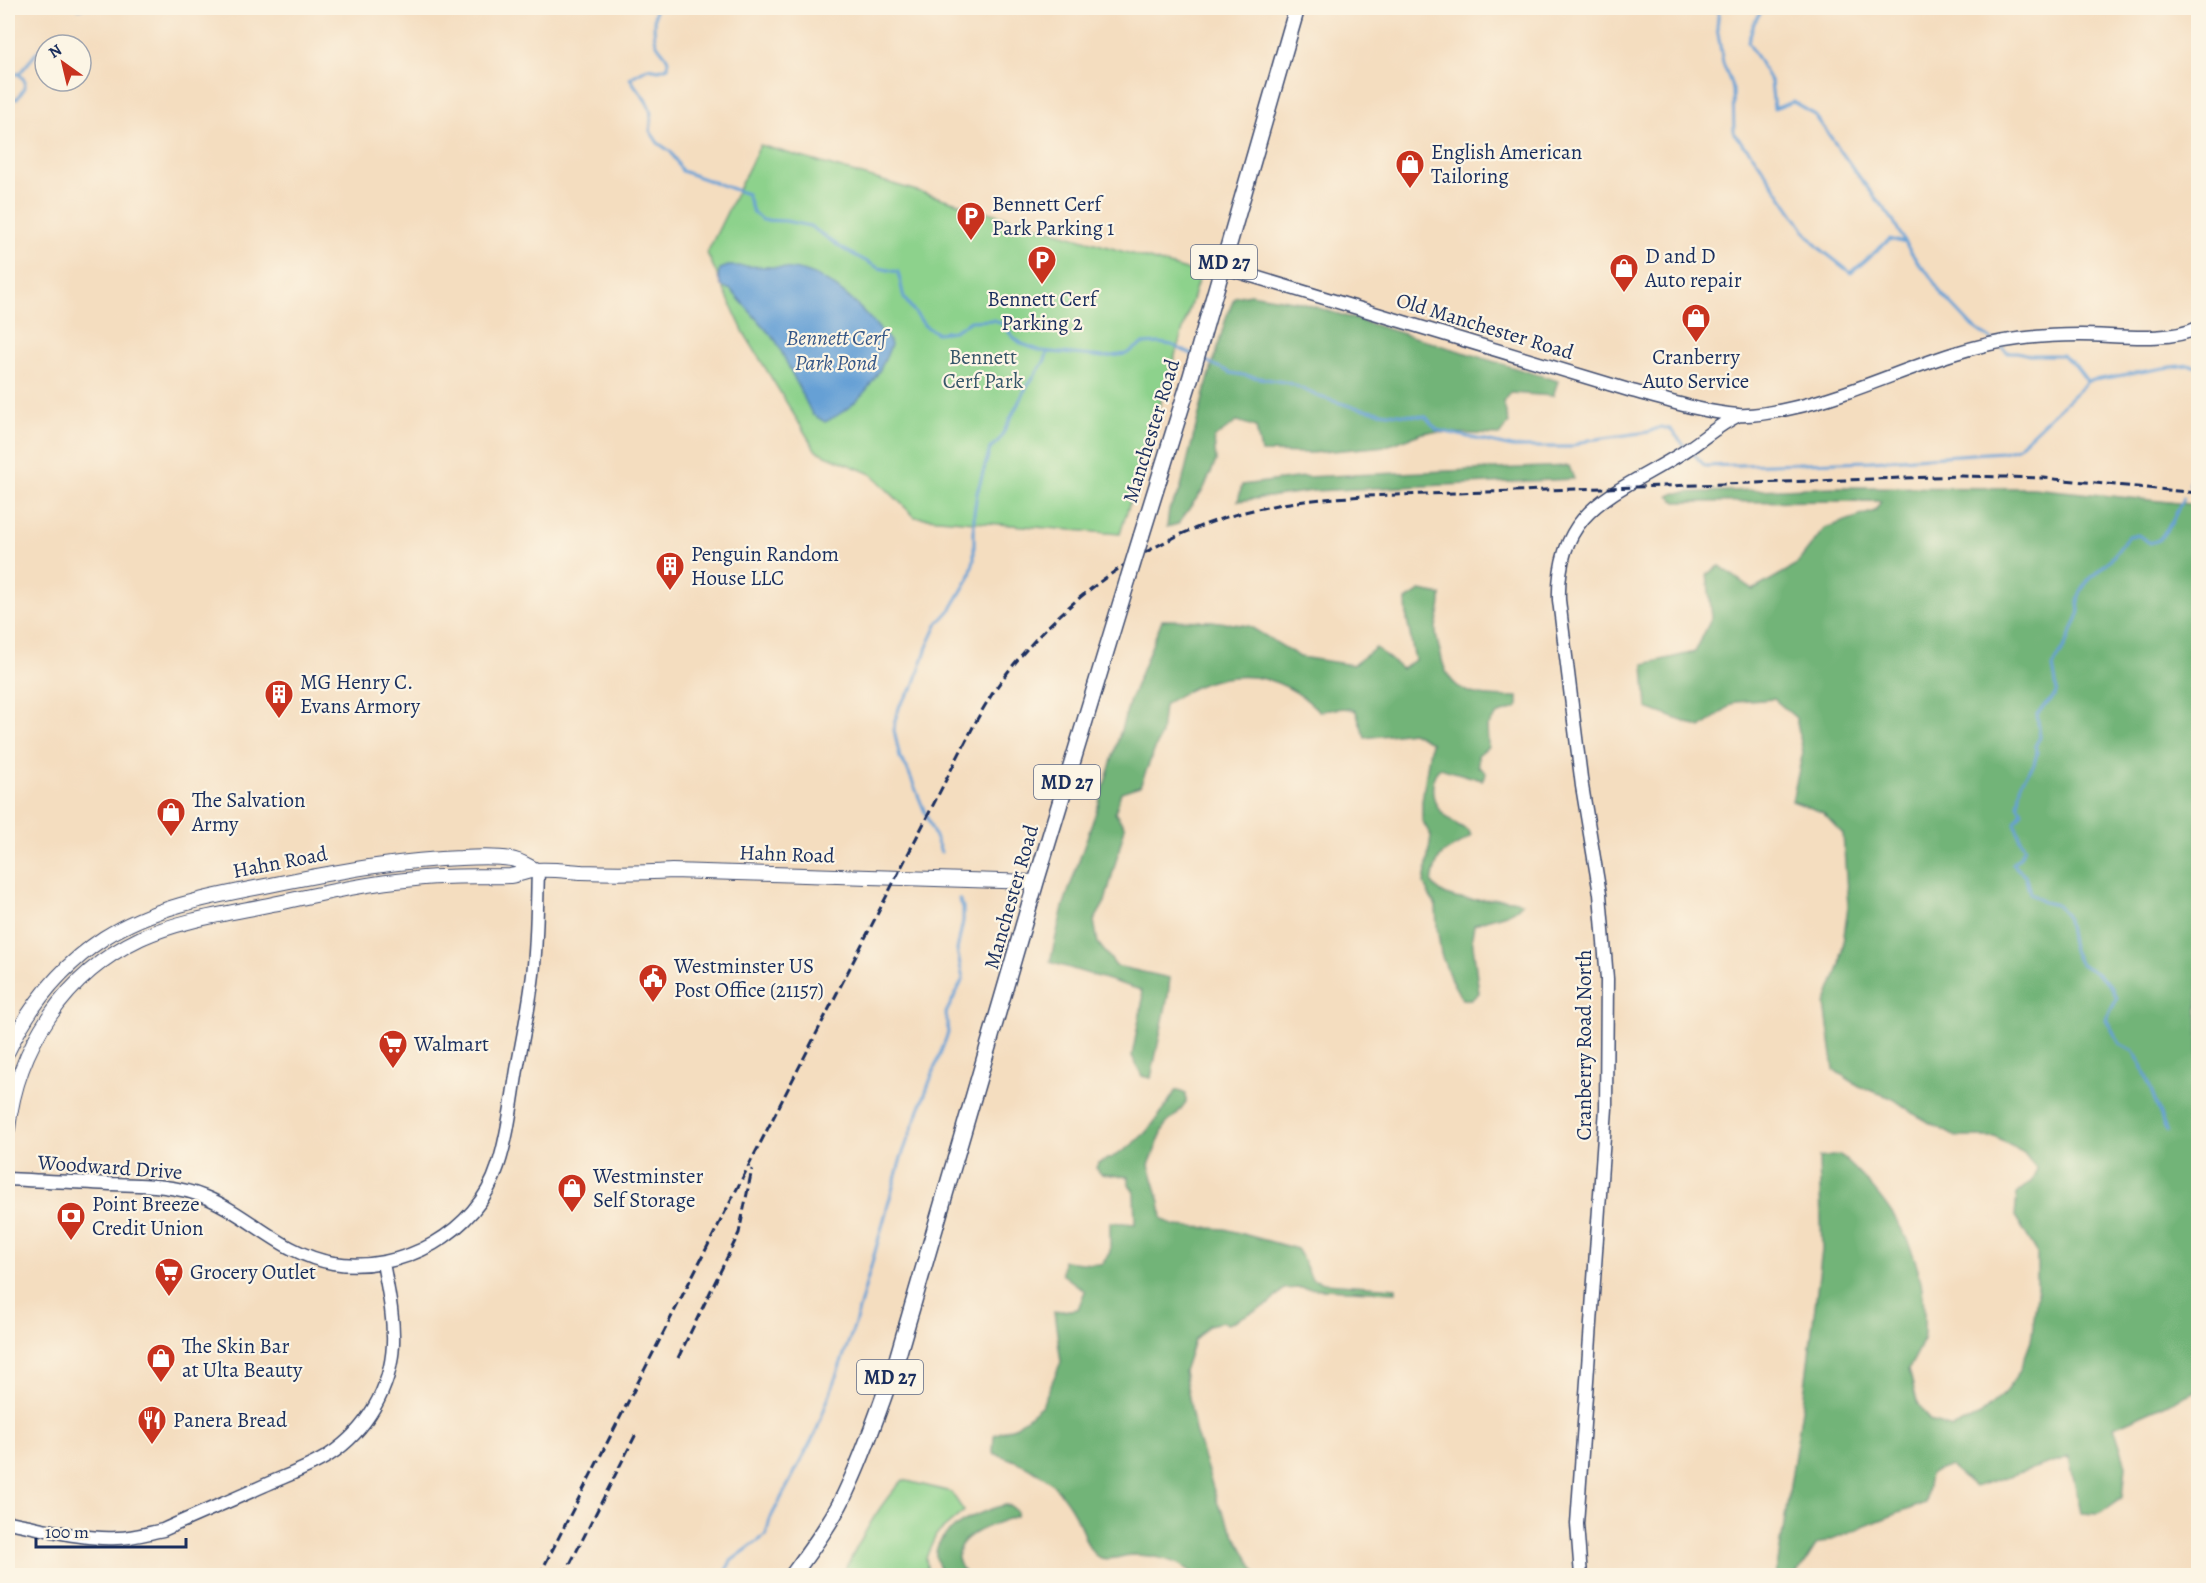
<svg xmlns="http://www.w3.org/2000/svg" width="2206" height="1583" font-family="Alegreya,serif">
  <style>
    .green { fill: #8dd28c; stroke: #548075; stroke-width: 1.5 }
    .forest { fill: #72b478; stroke: #46726b; stroke-width: 1.5 }
    .water { fill: #66a0d5; stroke: #40689a; stroke-width: 1.5 }
    .lines { fill: none; stroke-linecap: round; stroke-linejoin: round }
    .stream { stroke: #66a0d5; stroke-width: 3 }
    .tertiary-casing { stroke: #3c496d; stroke-width: 15 }
    .secondary-casing { stroke: #3c496d; stroke-width: 16 }
    .primary-casing { stroke: #3c496d; stroke-width: 18 }
    .tertiary { stroke: #fff; stroke-width: 12 }
    .secondary { stroke: #fff; stroke-width: 14 }
    .primary { stroke: #fff; stroke-width: 15 }
    .rail { stroke: #1b2f5e; stroke-width: 3; stroke-dasharray: 9 4.5; stroke-linecap: butt }
    .primary-bridge-casing { stroke: #3c496d; stroke-width: 18; stroke-linecap: butt }
    .primary-bridge { stroke: #fff; stroke-width: 15 }
    .labels { text-anchor: middle; dominant-baseline: central; stroke-width: 4.5; stroke-linejoin: round; paint-order: stroke }
    .shield { fill: #fcf5e5; stroke: #5e6a86; stroke-width: 1.5 }
    .shield-label { font-size: 20px; font-weight: bold; fill: #1b2f5e }
    .poi-label { font-size: 21px; fill: #1b2f5e; stroke: #fcf5e5; text-anchor: start }
    .street-label { font-size: 21px; fill: #1b2f5e; stroke: #fcf5e5 }
    .park-label { font-size: 21px; fill: #38586a; stroke: #fcf5e5 }
    .water-label { font-size: 22px; font-style: italic; fill: #355788; stroke: #fcf5e5 }
  </style>
  <rect width="100%" height="100%" fill="#fcf5e5"/>
  <filter id="ink" filterUnits="userSpaceOnUse"><feTurbulence type="fractalNoise" baseFrequency=".0167" numOctaves="2"/><feDisplacementMap in="SourceGraphic" scale="12" xChannelSelector="R" yChannelSelector="G"/><feConvolveMatrix kernelMatrix="1 2 1 2 8 2 1 2 1" color-interpolation-filters="sRGB"/></filter>
  <filter id="wash" filterUnits="userSpaceOnUse"><feTurbulence type="fractalNoise" baseFrequency=".008" numOctaves="4" result="noise"/><feDisplacementMap in="SourceGraphic" scale="24" xChannelSelector="R" yChannelSelector="G"/><feGaussianBlur stdDeviation="1.35" result="paint"/><feColorMatrix in="noise" values="0 0 0 0 0 0 0 0 0 0 0 0 0 0 0 0 0 1.4 0 .05"/><feComposite in="paint" operator="in"/></filter>
  <g filter="url(#wash)">
    <rect width="100%" height="100%" fill="#f4ddbf"/>
    <!-- green -->
    <path class="green" d="M760,145L1200,274L1120,534L915,517L871,474L816,451L744,333L707,253Z
      M903,1480L951,1492L964,1511L936,1535L926,1557L928,1575H842C860,1542 876,1507 903,1480Z"/>
    <!-- forest -->
    <path class="forest" d="M1250,294L1299,302L1558,381L1553,396L1511,393L1503,402L1509,423L1499,435L1426,432L1386,446L1311,453L1261,452L1256,427L1238,421L1214,438L1216,461L1204,488L1178,524L1167,527L1169,509L1180,491L1204,394L1227,315L1235,297Z
      M1569,466L1574,479L1313,491L1238,501L1242,485L1304,477Z
      M1835,487L2033,488L2198,505V1390L2114,1427L2126,1465L2123,1497L2099,1514L2081,1513L2069,1457L1975,1487L1950,1466L1930,1474L1925,1503L1816,1545L1797,1575H1776L1803,1403L1822,1250L1819,1158L1840,1155C1886,1196 1924,1249 1924,1313C1924,1321 1925,1332 1923,1340C1920,1350 1913,1360 1909,1369L1917,1402L1930,1421L1952,1428L1980,1415L2003,1395L2019,1373L2031,1341L2037,1295V1252L2015,1216L2017,1194L2031,1182L2037,1170L2024,1153L1995,1137H1956L1919,1117L1892,1098L1861,1087L1834,1070L1825,1004L1840,965L1848,906L1843,834L1822,812L1792,801L1803,752L1796,718L1774,699L1735,702L1701,728L1647,708L1644,664L1695,652L1712,617L1707,574L1720,566L1753,590L1795,566L1825,528L1875,511L1881,501L1676,502L1669,496L1676,493Z
      M1420,591L1441,595C1442,609 1438,615 1436,627C1435,636 1439,647 1441,655C1449,699 1481,696 1518,697V707L1497,715L1487,727L1488,747L1478,755V766L1486,773L1482,780L1440,768C1434,774 1433,777 1433,785C1430,809 1450,822 1469,831L1471,836C1446,856 1438,845 1432,883C1454,913 1494,891 1522,903C1511,918 1488,916 1474,925L1472,937L1479,993L1471,1000L1462,999L1451,980L1441,954L1437,927L1436,906L1429,895L1424,884L1431,836L1422,820V801L1431,742L1412,732L1365,738L1356,711C1345,705 1332,711 1319,711C1272,664 1216,668 1164,705L1161,734L1140,786L1121,792L1115,813L1125,827L1105,902L1094,921L1098,943L1116,966L1170,978L1168,996L1151,1078L1142,1076L1132,1056L1143,999L1141,990L1050,962L1063,907L1098,806L1130,700L1162,620L1212,621L1249,626L1300,657L1353,665L1376,648L1402,669L1415,660L1407,619L1406,600Z
      M1176,1090L1186,1094V1102L1177,1114L1165,1125L1149,1165L1160,1202L1162,1218L1174,1226L1225,1229L1297,1249C1304,1258 1306,1269 1312,1279L1324,1283L1396,1288V1292L1298,1288L1284,1289L1269,1304L1228,1324L1222,1322L1209,1325L1194,1341L1184,1371L1195,1430L1218,1504L1257,1575H1195C1179,1560 1153,1555 1131,1555C1120,1556 1104,1563 1095,1555C1087,1548 1083,1532 1079,1523C1060,1482 1035,1466 993,1453L994,1435L1017,1426L1042,1405L1061,1362L1054,1312L1078,1309L1085,1291L1062,1274L1063,1261L1102,1265L1110,1252V1222L1135,1224L1134,1192L1129,1184V1177L1101,1174L1096,1168L1098,1163C1137,1150 1156,1123 1176,1090Z
      M1006,1505L1011,1506L1017,1512L1016,1516C999,1523 955,1533 958,1558C959,1564 963,1570 965,1575H942C941,1570 937,1563 936,1557C933,1530 985,1509 1006,1505Z"/>
    <!-- water -->
    <path class="water" d="M728,266C751,266 775,266 798,270C836,278 865,312 889,340L891,345C878,380 859,406 825,422L812,414L776,341L731,290L721,286L718,276L720,269Z"/>
    <g class="lines">
      <!-- stream -->
      <path class="stream" d="M655,8C654,18 653,32 656,42C660,52 670,55 668,67L659,70L648,68L630,78C644,101 655,103 650,131L658,143L671,152L682,171L747,194L753,212L762,220L786,221L810,226L843,249L879,268L898,272L904,298L925,326L937,333L954,331L971,321L994,320L1003,324L1012,336L1022,344L1041,351L1104,357L1126,354L1142,344L1159,343L1172,345L1193,355
        M1719,8L1717,28L1723,63L1733,89L1734,134L1754,156L1805,231L1818,247L1851,273L1890,239L1905,243L1919,264L1928,273L1941,293L1972,326L1992,340
        M1763,8L1754,23L1748,42L1771,82L1774,109L1793,102L1814,114L1860,178L1893,220L1905,243
        M79,9L82,8
        M8,74H19
        M8,103L10,98L17,99L24,89L25,81L19,74L44,44
        M8,182V186
        M2000,346L2007,352H2017L2029,355H2062L2075,365L2087,381
        M1202,359L1231,373L1289,383L1320,397L1350,406L1379,412L1426,417L1437,430L1512,447H1570L1589,440L1648,432L1661,427L1670,429L1686,447
        M1691,451L1705,466L1871,461L2002,452L2017,448L2088,381L2164,368L2188,365L2198,367
        M2190,485L2191,477L2198,465
        M941,852L907,768L900,758L894,730L895,720L900,705L914,686L927,647L938,623L951,609L969,578L974,560V513L977,493L990,449L1000,439L1026,388L1044,362L1048,352
        M2166,1131L2142,1065L2133,1051L2120,1044L2106,1019L2117,999L2111,986L2096,973L2079,963L2072,948L2066,915L2057,905L2043,902L2030,893L2025,875L2012,864L2019,858L2025,847L2020,840L2015,822L2022,812L2018,805L2022,781L2034,764L2037,753L2035,746L2040,737L2037,714C2058,690 2060,701 2053,667L2068,640L2080,612C2070,591 2098,572 2111,559C2117,552 2123,544 2128,536L2138,535L2150,543L2159,540L2172,522L2183,498
        M723,1576L731,1561L766,1535L770,1519L816,1432L855,1324L901,1158L948,1033L946,1013L963,979L957,950L963,921V907L959,899"/>
    </g>
  </g>
  <g filter="url(#ink)">
    <g class="lines">
      <!-- tertiary casing -->
      <g class="tertiary-casing">
        <path id="tertiary" d="M1222,267L1632,391C1666,400 1702,412 1738,415C1756,416 1775,412 1792,408C1869,391 1939,349 2018,339C2039,336 2060,335 2081,335C2116,335 2167,343 2198,328
          M8,1179C42,1181 77,1182 111,1184C143,1185 176,1185 205,1197C250,1215 283,1255 333,1263C401,1274 477,1233 498,1166C509,1133 512,1097 518,1064C524,1031 531,998 534,965C537,934 537,902 538,870
          M8,1522C43,1528 81,1540 117,1538C133,1538 148,1533 163,1530C196,1515 230,1501 263,1486C285,1476 309,1468 329,1455C366,1431 391,1389 393,1344C394,1317 388,1290 383,1263
          M1581,1576L1577,1524L1606,1108L1607,979L1600,894L1582,786L1559,600C1556,507 1617,494 1682,453C1701,441 1718,425 1739,415"/>
      </g>
      <!-- secondary casing -->
      <g class="secondary-casing">
        <path id="secondary" d="M8,1051C30,1005 60,967 104,938C159,903 226,894 290,881C346,870 403,860 461,858C477,857 495,856 511,859C519,860 528,866 536,870
          M8,1129C17,1047 65,974 141,938C180,920 230,913 273,904C320,894 367,883 415,879C446,875 478,877 510,876C519,875 528,871 536,870C551,869 567,871 582,872C612,873 642,873 672,871L1036,882"/>
      </g>
      <!-- primary casing -->
      <g class="primary-casing">
        <path id="primary" d="M1141,537L1191,376L1297,8
          M792,1576C813,1547 835,1518 849,1485C868,1444 882,1401 897,1359L1036,882L1128,579"/>
      </g>
      <!-- tertiary -->
      <use href="#tertiary" class="tertiary"/>
      <!-- secondary -->
      <use href="#secondary" class="secondary"/>
      <!-- primary -->
      <use href="#primary" class="primary"/>
      <!-- rail -->
      <path class="rail" d="M678,1358L739,1233L752,1169
        M539,1576L973,727C982,710 992,693 1004,677C1065,596 1154,533 1253,510C1291,501 1329,498 1367,496L1962,476L2044,478L2198,493
        M564,1576L636,1434"/>
      <!-- primary-bridge casing -->
      <g class="primary-bridge-casing">
        <path id="primary-bridge" d="M1128,579L1141,537"/>
      </g>
      <!-- primary-bridge -->
      <use href="#primary-bridge" class="primary-bridge"/>
    </g>
  </g>
  <!-- icons -->
  <defs>
    <g id="shop-pin" transform="scale(1.5)"><path d="M0 17L-7.5 6A9.5 9.5 0 1 1 7.5 6Z" fill="#c8321e" stroke="#fcf5e5"/><path d="M-5-2.5h2.3a2.7 3.5 0 0 1 5.4 0H5L5.5 6h-11ZM-1.5-2.5h3a1.5 2.3 0 0 0-3 0Z" fill="#fff"/></g>
    <g id="parking-pin" transform="scale(1.5)"><path d="M0 17L-7.5 6A9.5 9.5 0 1 1 7.5 6Z" fill="#c8321e" stroke="#fcf5e5"/><path d="M-3.5-5.5H1a3.5 3.5 0 0 1 0 7H-1V5.5H-3.5ZM-1-3.4V-.6H.8a1.4 1.4 0 0 0 0-2.8Z" fill="#fff"/></g>
    <g id="building-pin" transform="scale(1.5)"><path d="M0 17L-7.5 6A9.5 9.5 0 1 1 7.5 6Z" fill="#c8321e" stroke="#fcf5e5"/><path d="M-4-6H4V6H1V3H-1V6H-4ZM-2.5-4.3h1.7v1.8h-1.7ZM.8-4.3h1.7v1.8H.8ZM-2.5-1h1.7V.8h-1.7ZM.8-1h1.7V.8H.8Z" fill="#fff"/></g>
    <g id="civic-pin" transform="scale(1.5)"><path d="M0 17L-7.5 6A9.5 9.5 0 1 1 7.5 6Z" fill="#c8321e" stroke="#fcf5e5"/><path d="M-.6-6.5H3V-4.5H.6V-3L4-1V1h2V6H-6V1h2V-1L-.6-3ZM-1.2 2.5V6h2.4V2.5Z" fill="#fff"/></g>
    <g id="supermarket-pin" transform="scale(1.5)"><path d="M0 17L-7.5 6A9.5 9.5 0 1 1 7.5 6Z" fill="#c8321e" stroke="#fcf5e5"/><path d="M-6-5.5h2.5l.6 2H6L4.5 2H-2.5L-4.4-4H-6ZM-1.5 3.2a1.3 1.3 0 1 0 .1 0ZM3 3.2a1.3 1.3 0 1 0 .1 0Z" fill="#fff"/></g>
    <g id="bank-pin" transform="scale(1.5)"><path d="M0 17L-7.5 6A9.5 9.5 0 1 1 7.5 6Z" fill="#c8321e" stroke="#fcf5e5"/><path d="M-6-4H6V4H-6ZM0-2.3a2.3 2.3 0 1 0 0 4.6a2.3 2.3 0 1 0 0-4.6Z" fill="#fff"/></g>
    <g id="restaurant-pin" transform="scale(1.5)"><path d="M0 17L-7.5 6A9.5 9.5 0 1 1 7.5 6Z" fill="#c8321e" stroke="#fcf5e5"/><path d="M-5-6h1v4h1v-4h1v4h1v-4h1v5L-1.5 .5V6h-2V.5L-5-1ZM5-6V6H3V1.5H1.5Q1.5-4 5-6Z" fill="#fff"/></g>
  </defs>
  <g fill-rule="evenodd">
    <use href="#shop-pin" x="1410" y="164"/>
    <use href="#parking-pin" x="971" y="216"/>
    <use href="#parking-pin" x="1042" y="260"/>
    <use href="#shop-pin" x="1624" y="268"/>
    <use href="#shop-pin" x="1696" y="318"/>
    <use href="#building-pin" x="670" y="566"/>
    <use href="#building-pin" x="279" y="694"/>
    <use href="#shop-pin" x="171" y="812"/>
    <use href="#civic-pin" x="653" y="978"/>
    <use href="#supermarket-pin" x="393" y="1044"/>
    <use href="#shop-pin" x="572" y="1188"/>
    <use href="#bank-pin" x="71" y="1216"/>
    <use href="#supermarket-pin" x="169" y="1272"/>
    <use href="#shop-pin" x="161" y="1358"/>
    <use href="#restaurant-pin" x="152" y="1420"/>
  </g>
  <g class="labels">
    <!-- shield labels -->
    <g class="shield">
      <rect x="1191" y="245" width="66" height="34" rx="4.5"/>
      <rect x="1034" y="765" width="66" height="34" rx="4.5"/>
      <rect x="857" y="1360" width="66" height="34" rx="4.5"/>
    </g>
    <g class="shield-label">
      <text x="1224" y="262">MD 27</text>
      <text x="1067" y="782">MD 27</text>
      <text x="890" y="1377">MD 27</text>
    </g>
    <!-- poi labels -->
    <g class="poi-label">
      <text x="1431" y="152">English American<tspan x="1431" dy="24">Tailoring</tspan></text>
      <text x="992" y="204">Bennett Cerf<tspan x="992" dy="24">Park Parking 1</tspan></text>
      <text x="1645" y="256">D and D<tspan x="1645" dy="24">Auto repair</tspan></text>
      <text x="1042" y="299" text-anchor="middle">Bennett Cerf<tspan x="1042" dy="24">Parking 2</tspan></text>
      <text x="1696" y="357" text-anchor="middle">Cranberry<tspan x="1696" dy="24">Auto Service</tspan></text>
      <text x="691" y="554">Penguin Random<tspan x="691" dy="24">House LLC</tspan></text>
      <text x="300" y="682">MG Henry C.<tspan x="300" dy="24">Evans Armory</tspan></text>
      <text x="192" y="800">The Salvation<tspan x="192" dy="24">Army</tspan></text>
      <text x="674" y="966">Westminster US<tspan x="674" dy="24">Post Office (21157)</tspan></text>
      <text x="414" y="1044">Walmart</text>
      <text x="593" y="1176">Westminster<tspan x="593" dy="24">Self Storage</tspan></text>
      <text x="92" y="1204">Point Breeze<tspan x="92" dy="24">Credit Union</tspan></text>
      <text x="190" y="1272">Grocery Outlet</text>
      <text x="182" y="1346">The Skin Bar<tspan x="182" dy="24">at Ulta Beauty</tspan></text>
      <text x="173" y="1420">Panera Bread</text>
    </g>
    <!-- street labels -->
    <g class="street-label">
      <text transform="translate(1485 326) rotate(17)">Old Manchester Road</text>
      <text transform="translate(1151 431) rotate(-73)">Manchester Road</text>
      <text transform="translate(787 854) rotate(2)">Hahn Road</text>
      <text transform="translate(280 862) rotate(-11)">Hahn Road</text>
      <text transform="translate(1011 897) rotate(-74)">Manchester Road</text>
      <text transform="translate(1584 1045) rotate(-90)">Cranberry Road North</text>
      <text transform="translate(110 1167) rotate(4)">Woodward Drive</text>
    </g>
    <!-- park labels -->
    <g class="park-label">
      <text x="983" y="357">Bennett<tspan x="983" dy="24">Cerf Park</tspan></text>
    </g>
    <!-- water labels -->
    <g class="water-label">
      <text x="836" y="338">Bennett Cerf<tspan x="836" dy="25">Park Pond</tspan></text>
    </g>
  </g>
  <!-- margin -->
  <rect width="2206" height="1583" fill="none" stroke="#fcf5e5" stroke-width="30"/>
  <!-- north arrow -->
  <g transform="translate(63 63) rotate(326)"><circle r="28" fill="#fcf5e5" stroke="#a2a6af" stroke-width="1.5"/>
  <path d="M0-4.5L10 22L0 15L-10 22Z" fill="#c8321e"/>
  <text y="-9" font-size="16" font-weight="bold" text-anchor="middle" fill="#1b2f5e">N</text>
  </g>
  <!-- scale -->
  <path d="M36 1538v9h150v-9" fill="none" stroke="#1b2f5e" stroke-width="3"/>
  <text x="45" y="1538" font-size="18" fill="#1b2f5e" stroke="#fcf5e5" stroke-width="4.5" paint-order="stroke">100 m</text>
</svg>
